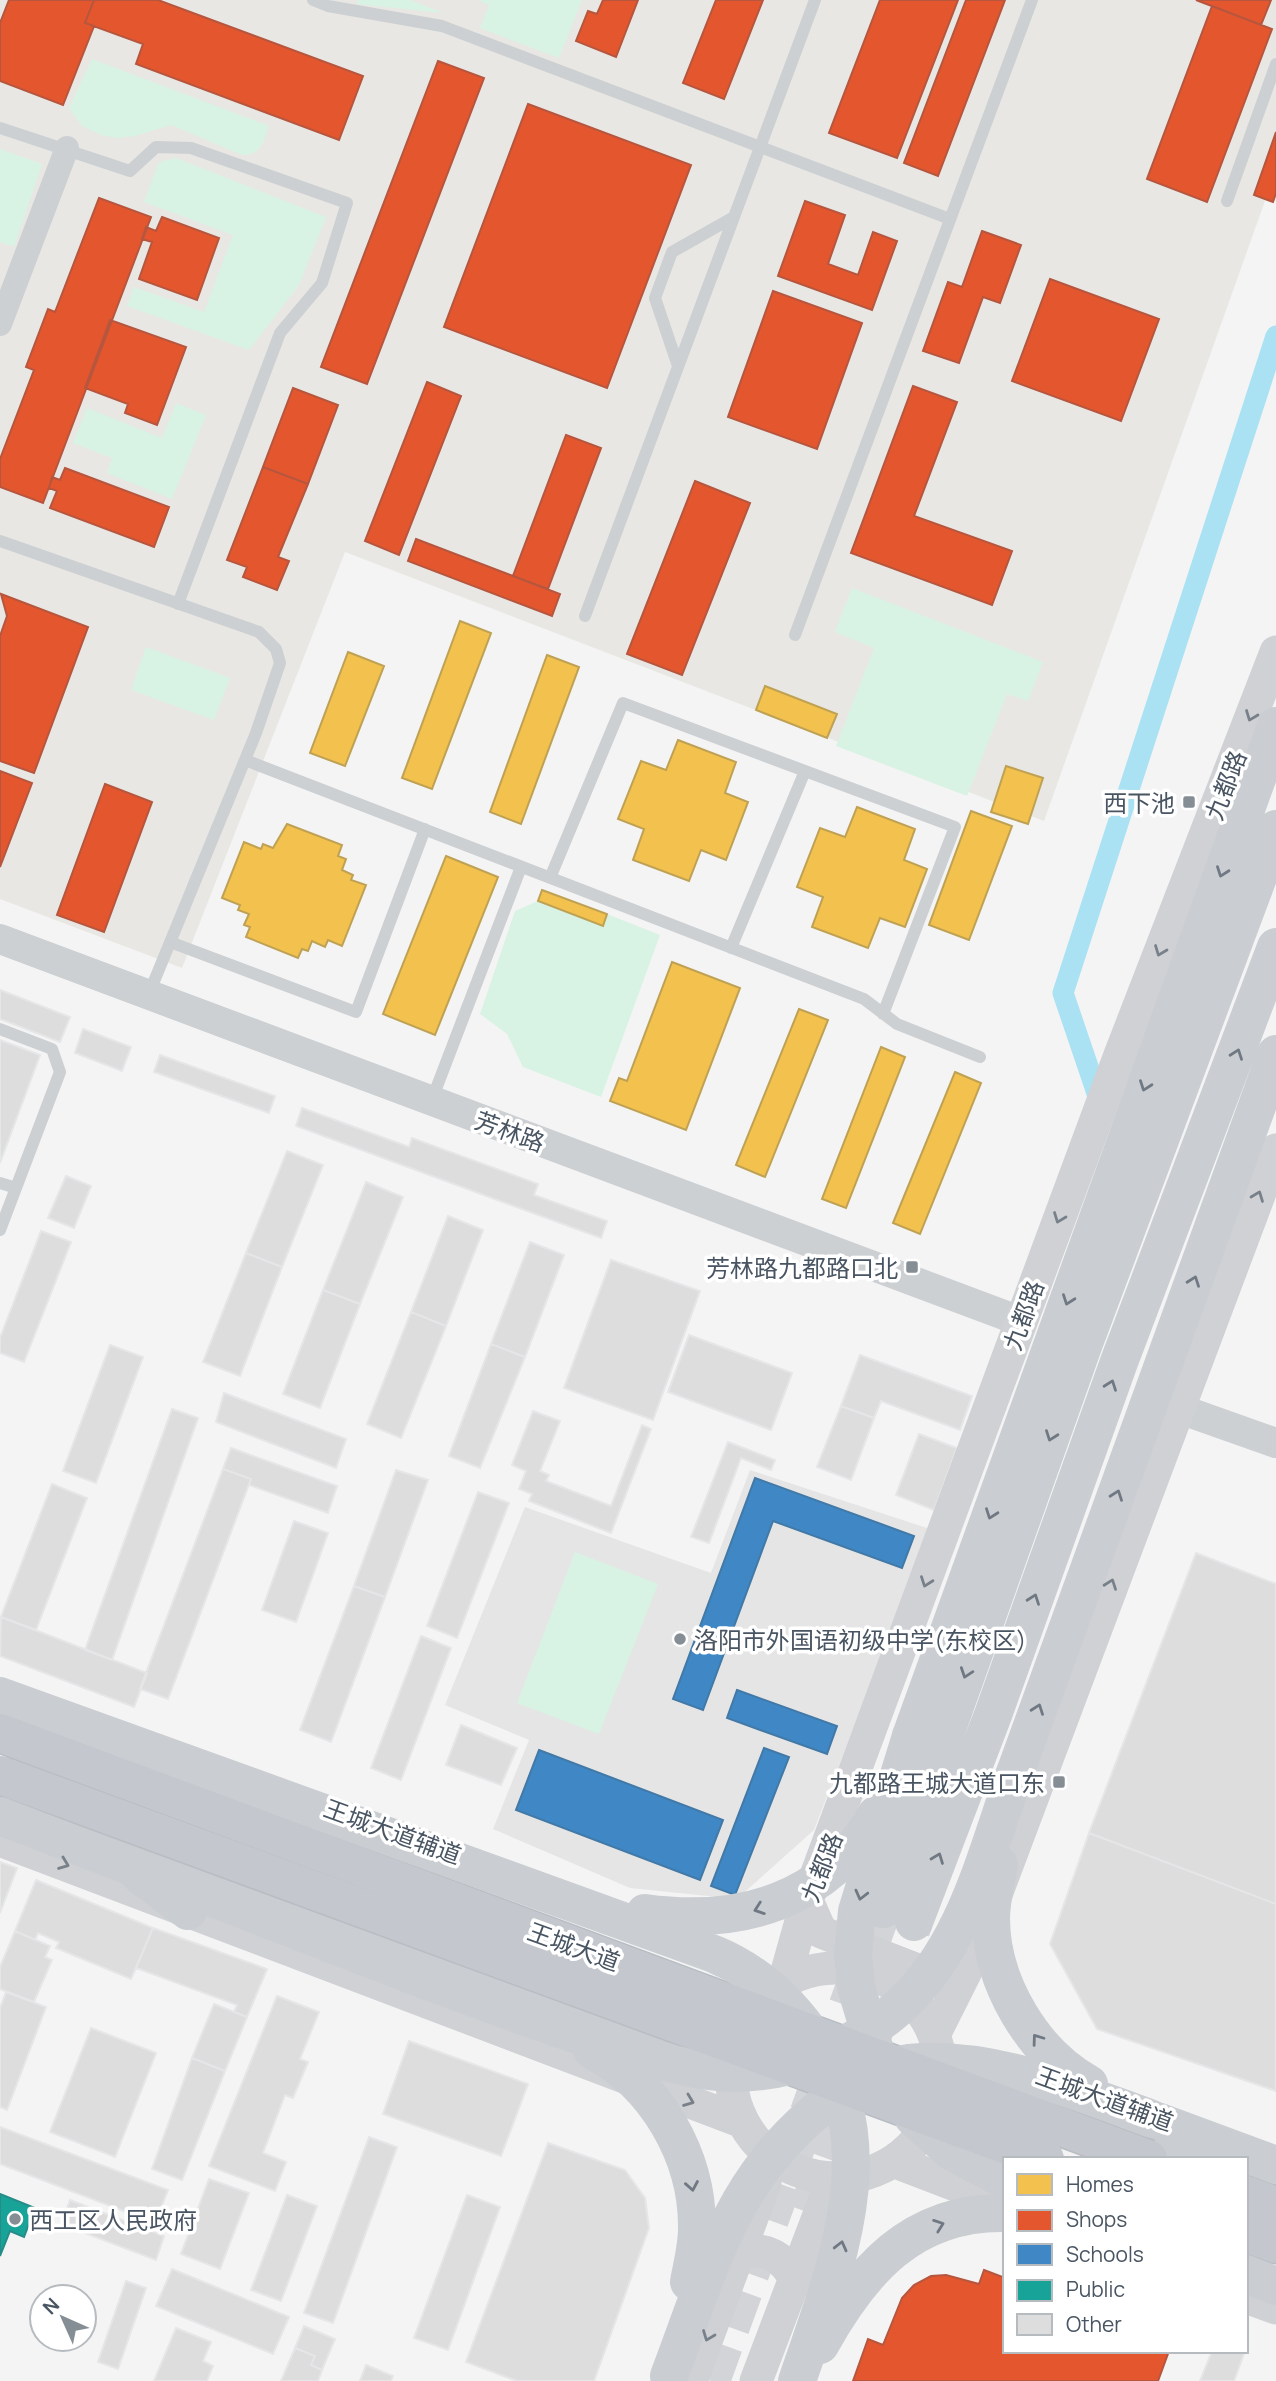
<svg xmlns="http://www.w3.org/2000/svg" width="1276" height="2381" font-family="Manrope,'Noto Sans SC',sans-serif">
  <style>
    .commercial { fill: #e8e7e3 }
    .education { fill: #e5e5e6 }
    .green { fill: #d8f3e4 }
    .homes { fill: #f2c14e; stroke: #bfa154; stroke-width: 2 }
    .shops { fill: #e4572e; stroke: #b6563e; stroke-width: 2 }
    .schools { fill: #3f88c5; stroke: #4279a7; stroke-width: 2 }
    .public { fill: #17a398; stroke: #268c88; stroke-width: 2 }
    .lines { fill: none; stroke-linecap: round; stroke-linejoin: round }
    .canal { stroke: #aae2f3; stroke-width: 21 }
    .building { fill: #ddddde; stroke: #e5e6e7; stroke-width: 2 }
    .primary-tunnel { stroke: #d2d4d7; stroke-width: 38; stroke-dasharray: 38 19; stroke-linecap: butt }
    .trunk-casing { stroke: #b8bdc4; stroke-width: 41 }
    .service { stroke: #cdd0d3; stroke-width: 12 }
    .minor { stroke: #cdd0d3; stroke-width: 24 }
    .tertiary { stroke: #cdd0d3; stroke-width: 30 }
    .secondary { stroke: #cfd1d5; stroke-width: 33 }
    .primary { stroke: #cacdd1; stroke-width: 38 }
    .trunk { stroke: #c4c8ce; stroke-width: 38 }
    .trunk-bridge-casing { stroke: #b8bdc4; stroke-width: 41; stroke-linecap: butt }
    .primary-bridge { stroke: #cacdd1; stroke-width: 38 }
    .trunk-bridge { stroke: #c4c8ce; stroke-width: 38 }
    .oneway { stroke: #78808a }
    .oneway2 { stroke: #707983 }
    .poi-dot { fill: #858d95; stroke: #fff; stroke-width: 2.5 }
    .labels { text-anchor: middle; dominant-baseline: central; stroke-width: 7; stroke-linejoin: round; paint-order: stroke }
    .street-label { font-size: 24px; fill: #495562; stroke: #fff }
    .poi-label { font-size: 24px; fill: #495562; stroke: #fff; text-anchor: end }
  </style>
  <rect width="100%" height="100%" fill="#f4f4f4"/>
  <!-- commercial -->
  <path class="commercial" d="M0,0H1276V170L1044,821L345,552L182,968L0,899Z"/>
  <!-- education -->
  <path class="education" d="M750,1470L930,1529L814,1830L737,1899L630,1888L493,1829L529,1740L445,1705L525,1507L711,1573Z"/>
  <!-- green -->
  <path class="green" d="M358,0H410L443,13L357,4Z
    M478,0H582L559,58L480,28L489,5Z
    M92,59L269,126C263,142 262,155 242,155L171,125L135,136L117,138L101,135L82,126L69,108Z
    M0,149L42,164L14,247L0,242Z
    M176,158L326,217L299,285L249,350L127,306L134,287L204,312L233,235L144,202L159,162Z
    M176,403L206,415L172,499L107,473L112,458L73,443L87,408L162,438Z
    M852,588L1043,662L1028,701L1007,694L967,796L836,746L874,648L835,632Z
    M146,647L230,678L214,720L131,690Z
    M538,901L603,925L607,914L660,935L601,1097L523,1067L507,1034L480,1014L515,911Z
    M575,1552L658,1584L599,1734L517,1703Z"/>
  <!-- homes -->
  <path class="homes" d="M460,621L491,633L432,789L402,778Z
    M348,652L384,666L345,766L310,753Z
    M547,655L579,667L521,824L490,812Z
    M765,686L837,714L827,738L756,710Z
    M678,740L736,762L725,793L748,802L726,860L701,850L689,881L633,860L644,829L618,819L641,761L666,770Z
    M1006,766L1043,778L1028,824L991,812Z
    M857,807L915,829L904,860L927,869L905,927L880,918L868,948L812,927L823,897L797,887L820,828L845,837Z
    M971,811L1012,826L969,940L929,925Z
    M287,824L342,845L338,856L346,859L342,870L353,875L351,880L366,885L342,946L328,940L325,947L312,941L308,951L302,949L298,958L246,937L250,927L244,925L249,914L238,910L240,905L222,898L244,842L261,849L263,844L273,848Z
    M446,856L498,877L435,1035L383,1014Z
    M542,890L607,914L603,926L538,901Z
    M672,962L740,988L686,1130L610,1101L619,1078L627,1081Z
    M799,1009L828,1020L765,1177L736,1165Z
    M881,1047L905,1057L846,1208L822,1199Z
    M955,1072L981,1083L920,1234L893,1223Z"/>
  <!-- shops -->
  <path class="shops" d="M9,0H94L85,23L94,26L63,105L0,81V23Z
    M94,0H158L363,76L339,140L136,64L143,44L85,23Z
    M603,0H638L616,57L576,41L588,11L597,14Z
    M716,0H763L724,99L683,83Z
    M880,0H958L897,158L829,133Z
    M966,0H1005L938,176L904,163Z
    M1196,0H1271L1261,25Z
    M1212,6L1272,29L1207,202L1147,179Z
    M438,61L484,78L367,384L321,367Z
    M528,104L691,165L607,388L444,327Z
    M1276,132V193L1273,202L1254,195Z
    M99,198L151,217L43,503L0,487V459L34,370L26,367L48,309L55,312Z
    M805,201L845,215L828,264L858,275L873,232L897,241L872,310L778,276Z
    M162,217L219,238L197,300L139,279L152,242L142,239L146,227L156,231Z
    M982,231L1021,245L1000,303L983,297L959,363L923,351L948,282L962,287Z
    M1050,279L1159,319L1121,421L1012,381Z
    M773,291L862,323L817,449L728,417Z
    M110,320L186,347L157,425L125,413L128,404L85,388Z
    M427,382L461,396L399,555L365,541Z
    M913,386L957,402L914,516L1012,551L992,605L851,553Z
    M293,388L338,405L308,484L263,467Z
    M566,435L601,448L548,589L513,576Z
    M263,467L308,484L278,557L289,561L277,590L243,577L247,567L227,560Z
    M65,468L169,507L154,547L50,508L57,491L49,488L52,477L60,480Z
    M695,481L750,503L682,675L627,654Z
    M416,539L560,594L552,616L408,561Z
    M1,594L88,627L34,773L0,761V636L7,616Z
    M0,771L32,783L0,867Z
    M105,784L152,802L104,932L57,915Z
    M984,2270L1005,2278V2351H1169L1158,2381H853L868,2339L883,2345L902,2298L914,2285L931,2276L946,2275L979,2284Z"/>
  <!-- schools -->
  <path class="schools" d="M755,1478L914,1536L902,1568L773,1521L703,1710L673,1699Z
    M737,1690L837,1726L827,1754L727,1718Z
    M764,1748L789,1757L735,1895L711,1886Z
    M539,1750L723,1820L700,1880L516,1810Z"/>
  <!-- public -->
  <path class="public" d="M0,2194L35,2208L24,2237L10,2231L0,2256Z"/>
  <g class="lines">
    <!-- canal -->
    <path class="canal" d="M1107,1104L1098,1096L1063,993L1276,336"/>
  </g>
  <!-- building -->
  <path class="building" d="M0,990L70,1017L60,1042L0,1019Z
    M83,1029L131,1047L122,1071L75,1053Z
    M0,1040L40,1055L0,1163Z
    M160,1055L275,1096L269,1113L154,1072Z
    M302,1108L409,1147L412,1138L538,1184L534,1195L607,1221L601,1238L296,1126Z
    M287,1151L323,1165L282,1267L246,1253Z
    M66,1176L91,1186L74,1228L48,1218Z
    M366,1182L403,1197L360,1304L323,1290Z
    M448,1216L483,1230L446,1326L411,1312Z
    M41,1231L71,1242L24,1362L0,1353V1338Z
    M530,1242L564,1255L525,1357L491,1344Z
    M246,1253L282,1267L240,1376L203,1362Z
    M611,1260L700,1291L653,1420L564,1388Z
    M323,1290L360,1304L320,1408L283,1394Z
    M411,1312L446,1326L401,1438L367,1424Z
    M689,1335L792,1373L771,1430L668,1392Z
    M491,1344L525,1357L480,1468L449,1456Z
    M110,1345L143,1357L96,1483L63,1471Z
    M860,1355L972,1396L960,1430L881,1401L874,1418L841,1406Z
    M224,1393L346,1439L336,1468L216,1422Z
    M841,1406L874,1418L851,1480L817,1467Z
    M172,1409L198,1418L112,1660L85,1650Z
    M533,1411L560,1421L540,1471L549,1475L546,1481L611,1506L642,1425L651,1429L611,1533L529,1501L532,1494L519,1489L526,1471L512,1465Z
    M919,1434L957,1448L934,1510L896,1495Z
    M728,1442L775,1460L771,1470L741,1458L709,1543L691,1537Z
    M231,1448L337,1486L328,1513L249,1485L251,1479L223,1469Z
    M223,1469L251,1479L168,1699L140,1689Z
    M396,1470L428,1480L385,1597L354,1586Z
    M52,1484L87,1498L36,1630L1,1617Z
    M478,1492L509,1503L457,1638L427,1626Z
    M294,1521L328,1533L296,1622L262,1610Z
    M1196,1553L1276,1584V1904L1089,1833Z
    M354,1586L385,1597L331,1742L300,1730Z
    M1,1617L147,1673L134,1707L0,1656Z
    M421,1636L451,1648L401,1780L371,1768Z
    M461,1725L517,1748L501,1785L446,1765Z
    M1089,1833L1276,1904V2091L1097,2029L1050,1944Z
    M0,1862L17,1868L0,1913Z
    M36,1880L153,1928L131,1979L56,1948L59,1942L38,1933L35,1940L15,1931Z
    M153,1928L267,1969L247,2017L234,2012L237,2005L136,1968Z
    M15,1931L50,1946L45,1957L52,1960L34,2002L0,1989V1967Z
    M6,1992L46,2007L7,2110L0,2107V2008Z
    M277,1996L319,2012L300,2059L308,2062L293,2098L285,2095L263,2153L286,2162L275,2191L209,2166Z
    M214,2004L247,2017L225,2071L192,2058Z
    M91,2028L156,2053L115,2157L50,2132Z
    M409,2041L528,2084L501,2156L383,2114Z
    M192,2058L225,2071L182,2180L152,2169Z
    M0,2127L168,2190L155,2223L0,2164Z
    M369,2137L397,2147L333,2323L304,2313Z
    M548,2143L625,2170L645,2198L649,2228L594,2381H517L466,2362Z
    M209,2179L249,2193L220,2269L181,2254Z
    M287,2195L317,2206L281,2301L251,2290Z
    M467,2195L500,2207L448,2350L414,2338Z
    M70,2200L164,2236L156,2260L61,2224Z
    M172,2269L289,2317L273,2354L156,2306Z
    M126,2281L146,2288L118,2369L98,2362Z
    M304,2326L335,2339L322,2370L311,2365L315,2356L295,2348Z
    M176,2328L211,2342L203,2361L213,2366L207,2381H154Z
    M295,2348L315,2356L311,2365L322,2370L318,2381H281Z
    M1212,2351H1245L1234,2381H1200Z
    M366,2365L393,2376L391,2381H360Z"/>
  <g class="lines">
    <!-- primary-tunnel -->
    <path class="primary-tunnel" d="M872,2037L914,1922
      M807,2212L848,2101
      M711,2381L883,1909"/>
    <!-- trunk casing -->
    <g class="trunk-casing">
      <path id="trunk" d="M1246,2195L1276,2206
        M1246,2233L1276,2244"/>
    </g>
    <!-- service -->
    <path class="service" d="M313,0L328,6L442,26L950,219
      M0,128L130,171L156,147L191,148L347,203L322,283L280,333L178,604
      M1227,201L1276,64
      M678,366L655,298L672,252L734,217
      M0,541L259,632L276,649L280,663L256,733L148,996
      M585,616L815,0
      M795,635L1032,0
      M245,760L864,999L897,1024L980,1057
      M550,878L623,703L955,827L883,1014
      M170,942L356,1012L425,829
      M731,948L805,771
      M0,1029L52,1049L60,1072L0,1230
      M431,1102L521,867
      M0,1183L16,1188"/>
    <!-- minor -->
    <path class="minor" d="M0,324L67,148"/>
    <!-- tertiary -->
    <path class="tertiary" d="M0,939L1020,1321
      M1177,1408L1276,1443"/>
    <!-- secondary -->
    <path class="secondary" d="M0,1840L743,2122
      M807,1900L821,1932L920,1971L954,1964
      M731 2073a105 105 0 1 1 210 0a105 105 0 1 1-210 0Z
      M784,1982L807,1900L1120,1055L1276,652
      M934,2035L971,1961L1276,1150
      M893,2161L1005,2204
      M739,2254C763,2245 784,2257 794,2278
      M1246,2297L1276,2308
      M691,2381L765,2183
      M756,2381L833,2178"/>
    <!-- primary -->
    <path class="primary" d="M911,1736L1276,726
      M1015,1773L1276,1054
      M0,1796L714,2060
      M140,1875L188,1911
      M883,1909L1083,1346L1276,829
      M914,1922L993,1715L1119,1362L1276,947
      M1160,2122L1276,2165
      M1116,2131L1190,2159
      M1246,2274L1276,2286
      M820,2345C861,2271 912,2211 1005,2213"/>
    <!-- trunk -->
    <use href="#trunk" class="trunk"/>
    <!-- trunk-bridge casing -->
    <g class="trunk-bridge-casing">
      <path id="trunk-bridge" d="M0,1733L1148,2159
        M0,1775L1045,2159"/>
    </g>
    <!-- primary-bridge -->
    <path class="primary-bridge" d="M0,1696L714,1954C752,1970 784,1997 808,2030C890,2141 836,2266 797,2381
      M911,1736L857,1911L853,1954L856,1987L877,2057L913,2117L952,2152L1005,2180
      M0,1816C142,1871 283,1925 425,1980C487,2003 548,2026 611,2046C645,2056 682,2069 718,2072C783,2078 851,2050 899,2007C965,1948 986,1853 1015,1773
      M999,1865C996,1883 991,1900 991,1918C991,1983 1033,2053 1089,2084
      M645,1913C739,1926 827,1902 876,1815
      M592,2050C656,2084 698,2156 697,2229C697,2247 692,2265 689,2282
      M669,2376C712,2264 731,2173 833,2098C859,2079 888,2063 921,2062C1001,2059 1078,2092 1152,2119"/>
    <!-- trunk-bridge -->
    <use href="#trunk-bridge" class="trunk-bridge"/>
  </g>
  <!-- one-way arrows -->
  <defs><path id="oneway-chevron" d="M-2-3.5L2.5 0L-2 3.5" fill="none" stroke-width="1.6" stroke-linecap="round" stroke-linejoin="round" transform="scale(1.75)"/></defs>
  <g class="oneway">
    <use href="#oneway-chevron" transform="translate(1251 716) rotate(111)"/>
    <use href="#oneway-chevron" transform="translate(1160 951) rotate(111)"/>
    <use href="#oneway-chevron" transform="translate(1258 1196) rotate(-69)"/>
    <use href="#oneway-chevron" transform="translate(1059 1218) rotate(111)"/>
    <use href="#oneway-chevron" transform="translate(926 1582) rotate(110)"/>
    <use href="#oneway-chevron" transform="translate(1111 1584) rotate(-70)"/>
    <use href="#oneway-chevron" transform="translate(64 1864) rotate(21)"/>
    <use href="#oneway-chevron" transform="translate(689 2101) rotate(21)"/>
    <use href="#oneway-chevron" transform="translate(708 2336) rotate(111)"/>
  </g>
  <g class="oneway2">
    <use href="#oneway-chevron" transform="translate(1222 872) rotate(110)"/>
    <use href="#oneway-chevron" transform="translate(1237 1054) rotate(-70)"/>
    <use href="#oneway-chevron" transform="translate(1145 1086) rotate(110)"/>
    <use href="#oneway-chevron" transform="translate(1194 1281) rotate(-70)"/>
    <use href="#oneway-chevron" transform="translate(1068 1300) rotate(110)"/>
    <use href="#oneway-chevron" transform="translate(1111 1385) rotate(-70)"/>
    <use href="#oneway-chevron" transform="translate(1051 1436) rotate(110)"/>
    <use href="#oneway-chevron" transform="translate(1117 1495) rotate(-70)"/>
    <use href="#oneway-chevron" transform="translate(991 1514) rotate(110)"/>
    <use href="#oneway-chevron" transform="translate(1034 1599) rotate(-70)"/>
    <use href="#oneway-chevron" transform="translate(966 1673) rotate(109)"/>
    <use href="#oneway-chevron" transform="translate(1038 1709) rotate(-70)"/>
    <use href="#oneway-chevron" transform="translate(938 1858) rotate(-69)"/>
    <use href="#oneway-chevron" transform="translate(861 1895) rotate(104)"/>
    <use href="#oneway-chevron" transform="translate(759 1909) rotate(161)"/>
    <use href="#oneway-chevron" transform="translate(1037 2039) rotate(-126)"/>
    <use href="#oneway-chevron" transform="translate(692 2186) rotate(80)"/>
    <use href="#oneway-chevron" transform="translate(939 2225) rotate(-20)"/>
    <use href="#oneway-chevron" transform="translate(841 2246) rotate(-76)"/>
  </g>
  <!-- markers -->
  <g class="poi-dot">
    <rect x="1182" y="795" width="14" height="14" rx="3.5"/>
    <rect x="905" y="1260" width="14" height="14" rx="3.5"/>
    <circle cx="680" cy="1639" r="7"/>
    <rect x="1052" y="1775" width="14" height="14" rx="3.5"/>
    <circle cx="15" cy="2219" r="7"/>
  </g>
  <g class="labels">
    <!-- street labels -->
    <g class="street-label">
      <text transform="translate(1225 785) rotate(-69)">九都路</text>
      <text transform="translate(510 1131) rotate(20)">芳林路</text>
      <text transform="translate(1023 1315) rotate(-70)">九都路</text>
      <text transform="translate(393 1831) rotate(20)">王城大道辅道</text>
      <text transform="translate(821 1867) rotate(-69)">九都路</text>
      <text transform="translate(574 1946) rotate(20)">王城大道</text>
      <text transform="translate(1105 2098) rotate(20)">王城大道辅道</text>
    </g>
    <!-- poi labels -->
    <g class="poi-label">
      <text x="1175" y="802">西下池</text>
      <text x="898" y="1267">芳林路九都路口北</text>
      <text x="694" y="1639" text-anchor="start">洛阳市外国语初级中学(东校区)</text>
      <text x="1045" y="1782">九都路王城大道口东</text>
      <text x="29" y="2219" text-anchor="start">西工区人民政府</text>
    </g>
  </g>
  <!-- legend -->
  <rect x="1003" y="2157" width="245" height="196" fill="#ffffff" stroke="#b6bbc0" stroke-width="2"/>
  <rect x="1017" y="2174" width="35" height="21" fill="#f2c14e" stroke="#b6bbc0" stroke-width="2"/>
  <text x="1066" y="2192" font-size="21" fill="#495562">Homes</text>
  <rect x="1017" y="2210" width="35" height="21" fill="#e4572e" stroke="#b6bbc0" stroke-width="2"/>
  <text x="1066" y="2227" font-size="21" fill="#495562">Shops</text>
  <rect x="1017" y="2244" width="35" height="21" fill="#3f88c5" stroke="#b6bbc0" stroke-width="2"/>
  <text x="1066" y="2262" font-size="21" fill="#495562">Schools</text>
  <rect x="1017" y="2280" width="35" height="21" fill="#17a398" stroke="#b6bbc0" stroke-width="2"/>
  <text x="1066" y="2297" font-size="21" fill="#495562">Public</text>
  <rect x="1017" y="2314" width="35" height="21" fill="#ddddde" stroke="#b6bbc0" stroke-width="2"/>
  <text x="1066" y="2332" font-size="21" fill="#495562">Other</text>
  <!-- north arrow -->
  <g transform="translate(63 2318) rotate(315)"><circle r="33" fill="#ffffff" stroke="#b6bbc0" stroke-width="2"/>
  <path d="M0-5L12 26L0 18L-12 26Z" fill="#858d95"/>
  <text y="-10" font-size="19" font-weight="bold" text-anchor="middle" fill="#495562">N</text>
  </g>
</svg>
